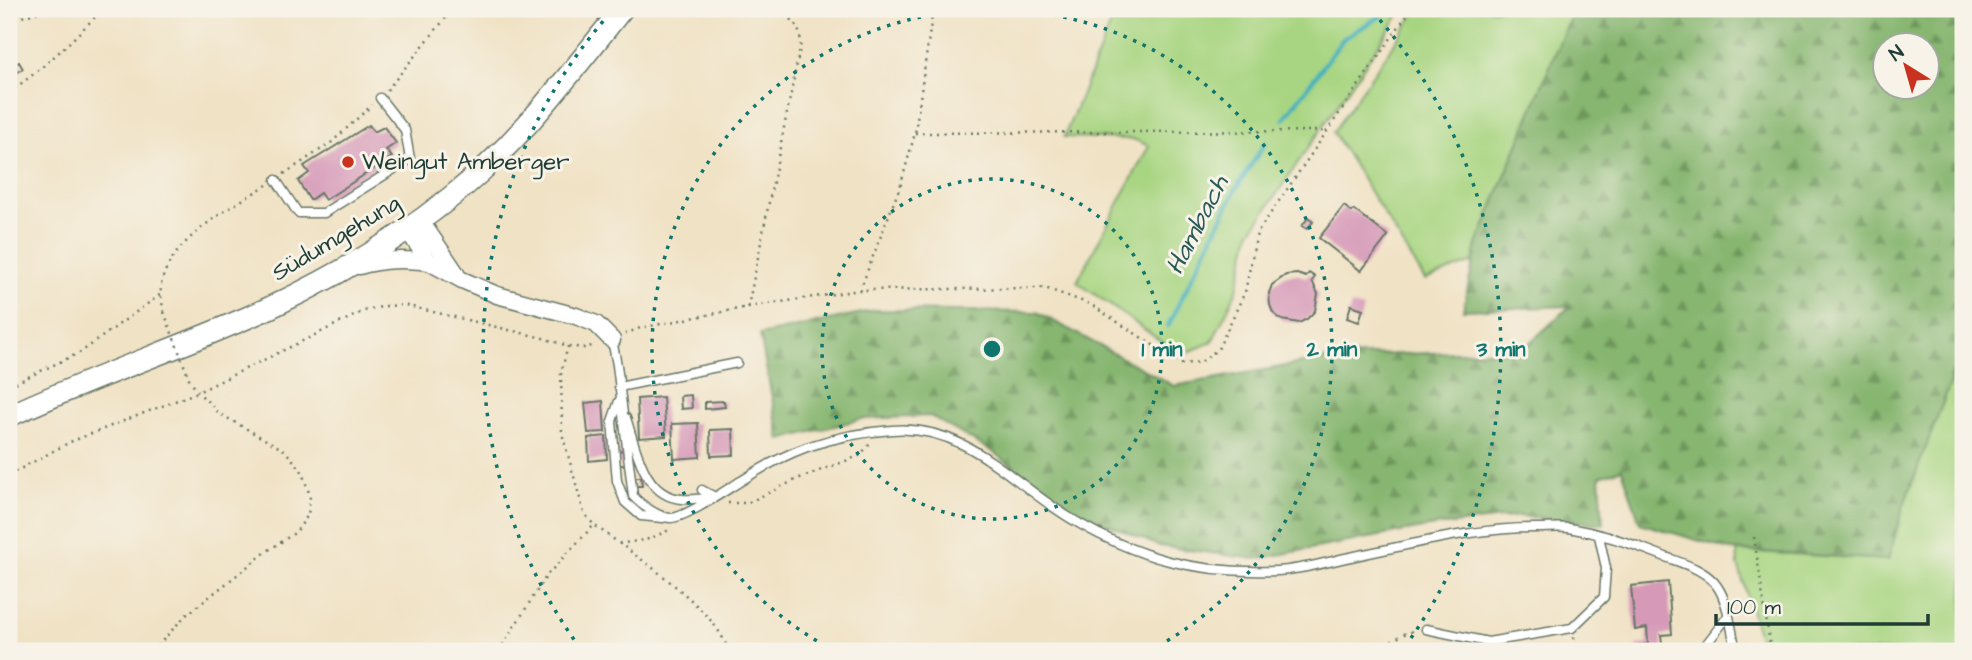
<svg xmlns="http://www.w3.org/2000/svg" width="1972" height="660" font-family="'Architects Daughter',sans-serif">
  <style>
    .grass { fill: #a8d581; stroke: #64895a; stroke-width: 2 }
    .forest { fill: url(#forest-firs); stroke: #527a52; stroke-width: 2; fill-rule: evenodd }
    .lines { fill: none; stroke-linecap: round; stroke-linejoin: round }
    .stream { stroke: #41b0bc; stroke-width: 4.5 }
    .building { fill: #d699b8 }
    .lane-casing { stroke: #687767; stroke-width: 11 }
    .street-casing { stroke: #687767; stroke-width: 19 }
    .secondary-casing { stroke: #687767; stroke-width: 24 }
    .path { stroke: #687767; stroke-width: 2.5; stroke-dasharray: 2 5; stroke-linecap: butt }
    .lane { stroke: #fff; stroke-width: 8 }
    .street { stroke: #fff; stroke-width: 16 }
    .secondary { stroke: #fff; stroke-width: 21 }
    .path-bridge { stroke: #687767; stroke-width: 2.5; stroke-dasharray: 2 5; stroke-linecap: butt }
    .ring { fill: none; stroke: #0f766e; stroke-width: 3.5; stroke-dasharray: 3.5 7 }
    .poi-dot { fill: #c8321e; stroke: #f7f3e8; stroke-width: 2.5 }
    .labels { text-anchor: middle; dominant-baseline: central; stroke-width: 6; stroke-linejoin: round; paint-order: stroke }
    .poi-label { font-size: 24px; fill: #1f3d34; stroke: #f7f3e8; text-anchor: start }
    .street-label { font-size: 24px; fill: #1f3d34; stroke: #f7f3e8 }
    .water-label { font-size: 26px; font-style: italic; fill: #285a56; stroke: #f7f3e8 }
    .centre { fill: #0f766e; stroke: #f7f3e8; stroke-width: 3.5 }
    .ring-label { font-size: 21px; text-anchor: middle; font-weight: bold; fill: #0f766e; stroke: #f7f3e8; stroke-width: 6; stroke-linejoin: round; paint-order: stroke }
  </style>
  <defs>
    <pattern id="forest-firs" width="22" height="20" patternUnits="userSpaceOnUse" patternTransform="scale(1.75)"><rect width="22" height="20" fill="#86b66f"/><path d="M5 1l3.5 6h-7zM16 11l3.5 6h-7z" fill="#6d955c"/></pattern>
  </defs>
  <rect width="100%" height="100%" fill="#f7f3e8"/>
  <filter id="ink" filterUnits="userSpaceOnUse"><feTurbulence type="fractalNoise" baseFrequency=".0143" numOctaves="2"/><feDisplacementMap in="SourceGraphic" scale="14" xChannelSelector="R" yChannelSelector="G"/><feConvolveMatrix kernelMatrix="1 2 1 2 8 2 1 2 1" color-interpolation-filters="sRGB"/></filter>
  <filter id="wash" filterUnits="userSpaceOnUse"><feTurbulence type="fractalNoise" baseFrequency=".00686" numOctaves="4" result="noise"/><feDisplacementMap in="SourceGraphic" scale="28" xChannelSelector="R" yChannelSelector="G"/><feGaussianBlur stdDeviation="1.57" result="paint"/><feColorMatrix in="noise" values="0 0 0 0 0 0 0 0 0 0 0 0 0 0 0 0 0 1.4 0 .05"/><feComposite in="paint" operator="in"/></filter>
  <g filter="url(#wash)">
    <rect width="100%" height="100%" fill="#f0e2c5"/>
    <!-- grass -->
    <path class="grass" d="M1117,9H1403L1250,233L1237,290L1212,342L1181,355L1077,282L1149,146L1133,139L1064,137Z
      M1418,9H1576L1567,24L1477,245L1473,262L1425,280L1333,132Z
      M1963,350V651H1763L1738,564L1737,551L1888,560L1904,504Z"/>
    <!-- forest -->
    <path class="forest" d="M1576,9H1963V350L1904,504L1888,560L1730,550L1640,523L1622,469L1600,476L1603,524L1518,516L1428,527L1256,559L1159,546L1063,505L993,452L930,416L861,419L780,440L760,335L875,310L1037,312L1174,386L1341,356L1522,350L1570,306L1463,310L1477,245L1567,24ZM1884,46H1926V88H1884Z"/>
    <g class="lines">
      <!-- stream -->
      <path class="stream" d="M1284,119L1343,39L1392,9
        M1168,326L1236,189L1265,143"/>
    </g>
    <g id="blocks">
      <!-- building -->
      <path class="building" d="M19,62L23,69L13,74L10,67Z
        M369,125L374,132L384,127L396,143L386,150L392,157L325,200L320,193L310,200L298,181L309,173L304,166Z
        M1344,206L1352,212L1354,210L1388,236L1361,271L1319,238Z
        M1308,218L1313,222L1307,229L1302,226Z
        M1309,273L1315,277L1312,281L1318,294L1315,311L1307,319L1299,323L1282,320L1273,313L1270,305L1269,293L1272,285L1286,275L1297,274L1306,277Z
        M1351,305L1363,309L1359,322L1347,318Z
        M691,395L692,408L681,409L680,396Z
        M663,397L666,436L639,438L637,399Z
        M603,401L605,432L588,433L585,403Z
        M724,401L725,407L705,409V402Z
        M698,423L700,457L674,459L672,424Z
        M733,429L734,455L711,456L710,430Z
        M606,436L607,459L589,461L588,438Z
        M624,450L625,465H619L618,451Z
        M635,477H641L642,486H636Z
        M1668,582L1672,634L1661,635L1663,651H1637L1636,646L1648,644L1647,628L1635,630L1631,586Z"/>
    </g>
  </g>
  <g filter="url(#ink)">
    <use href="#blocks" fill-opacity="0" stroke="#687767" stroke-width="2"/>
    <g class="lines">
      <!-- lane casing -->
      <g class="lane-casing">
        <path id="lane" d="M276,180L298,213H324L410,159L405,130L380,98
          M612,340L617,365L633,496C641,505 658,517 670,518C686,518 726,490 741,481C761,468 785,455 807,447C833,438 864,432 892,430C966,424 1012,483 1070,518C1138,559 1197,574 1276,571C1302,570 1330,561 1355,556C1415,544 1477,527 1538,528C1548,528 1559,527 1569,528C1598,533 1631,543 1658,554C1677,562 1705,568 1717,586C1728,601 1732,633 1736,651
          M619,387L737,363
          M619,401L612,421L617,481L625,502L641,516L663,518
          M626,418C636,448 644,497 682,499C691,500 701,498 710,498
          M702,490L715,497
          M1426,629L1488,642L1572,628L1604,597L1606,568L1599,536
          M1701,651L1728,616"/>
      </g>
      <!-- street casing -->
      <g class="street-casing">
        <path id="street" d="M420,220L456,273
          M407,229L429,262L462,280L497,295L576,316L596,324L612,340
          M359,266C384,259 404,259 429,262"/>
      </g>
      <!-- secondary casing -->
      <g class="secondary-casing">
        <path id="secondary" d="M9,416C94,376 184,347 269,308C333,278 396,241 451,197C518,144 569,75 622,9"/>
      </g>
      <!-- path -->
      <path class="path" d="M9,21L38,12L43,9
        M387,90L453,9
        M9,92C44,69 73,39 103,9
        M915,133L1326,131
        M284,174L332,142L372,105
        M860,290L901,184L915,133L933,9
        M748,307L801,43C799,23 793,20 777,9
        M164,312C162,303 160,294 161,285C169,240 231,207 267,185
        M625,334L640,328L748,307L860,290L1045,288L1090,304L1182,364L1201,362L1218,349L1245,292L1257,233L1411,9
        M568,346L561,373L562,433L584,513L594,525C629,551 719,610 728,651
        M9,386L81,352L161,294
        M9,475L70,442L198,392L364,311L386,306L404,305L543,338L568,346L584,348L596,345
        M728,503H747L800,478L859,456L870,444
        M1754,537L1771,651
        M619,544L649,539L669,530
        M1574,637L1577,651
        M1746,642L1750,651
        M153,651L185,616L266,552L296,532L308,515L310,496L301,469L284,450L220,414L198,392L190,381
        M499,651L547,575L594,525
        M1373,651L1408,632L1417,631"/>
      <!-- lane -->
      <use href="#lane" class="lane"/>
      <!-- street -->
      <use href="#street" class="street"/>
      <!-- secondary -->
      <use href="#secondary" class="secondary"/>
      <!-- path-bridge -->
      <path class="path-bridge" d="M164,312L190,381"/>
    </g>
  </g>
  <!-- distance rings -->
  <g class="ring">
    <circle cx="992" cy="349" r="170"/>
    <path d="M835 651A340 340 0 1 1 1149 651"/>
    <path d="M580 648A509 509 0 0 1 611 12M1373 12A509 509 0 0 1 1404 648"/>
  </g>
  <!-- markers -->
  <circle class="poi-dot" cx="348" cy="162" r="7"/>
  <g class="labels">
    <!-- poi labels -->
    <g class="poi-label">
      <text x="362" y="162">Weingut Amberger</text>
    </g>
    <!-- street labels -->
    <g class="street-label">
      <text transform="translate(336 238) rotate(-31)">Südumgehung</text>
    </g>
    <!-- water labels -->
    <g class="water-label">
      <text transform="translate(1197 225) rotate(-63)">Hambach</text>
    </g>
  </g>
  <circle cx="992" cy="349" r="10" class="centre"/>
  <g class="ring-label">
    <text x="1162" y="356">1 min</text>
    <text x="1332" y="356">2 min</text>
    <text x="1501" y="356">3 min</text>
  </g>
  <!-- margin -->
  <rect width="1972" height="660" fill="none" stroke="#f7f3e8" stroke-width="35"/>
  <!-- north arrow -->
  <g transform="translate(1906 66) rotate(323)"><circle r="33" fill="#f7f3e8" stroke="#a1aaa0" stroke-width="2"/>
  <path d="M0-5L12 26L0 18L-12 26Z" fill="#c8321e"/>
  <text y="-10" font-size="19" font-weight="bold" text-anchor="middle" fill="#1f3d34">N</text>
  </g>
  <!-- scale -->
  <path d="M1716 614v10h212v-10" fill="none" stroke="#1f3d34" stroke-width="3.5"/>
  <text x="1727" y="614" font-size="21" fill="#1f3d34" stroke="#f7f3e8" stroke-width="5" paint-order="stroke">100 m</text>
</svg>
